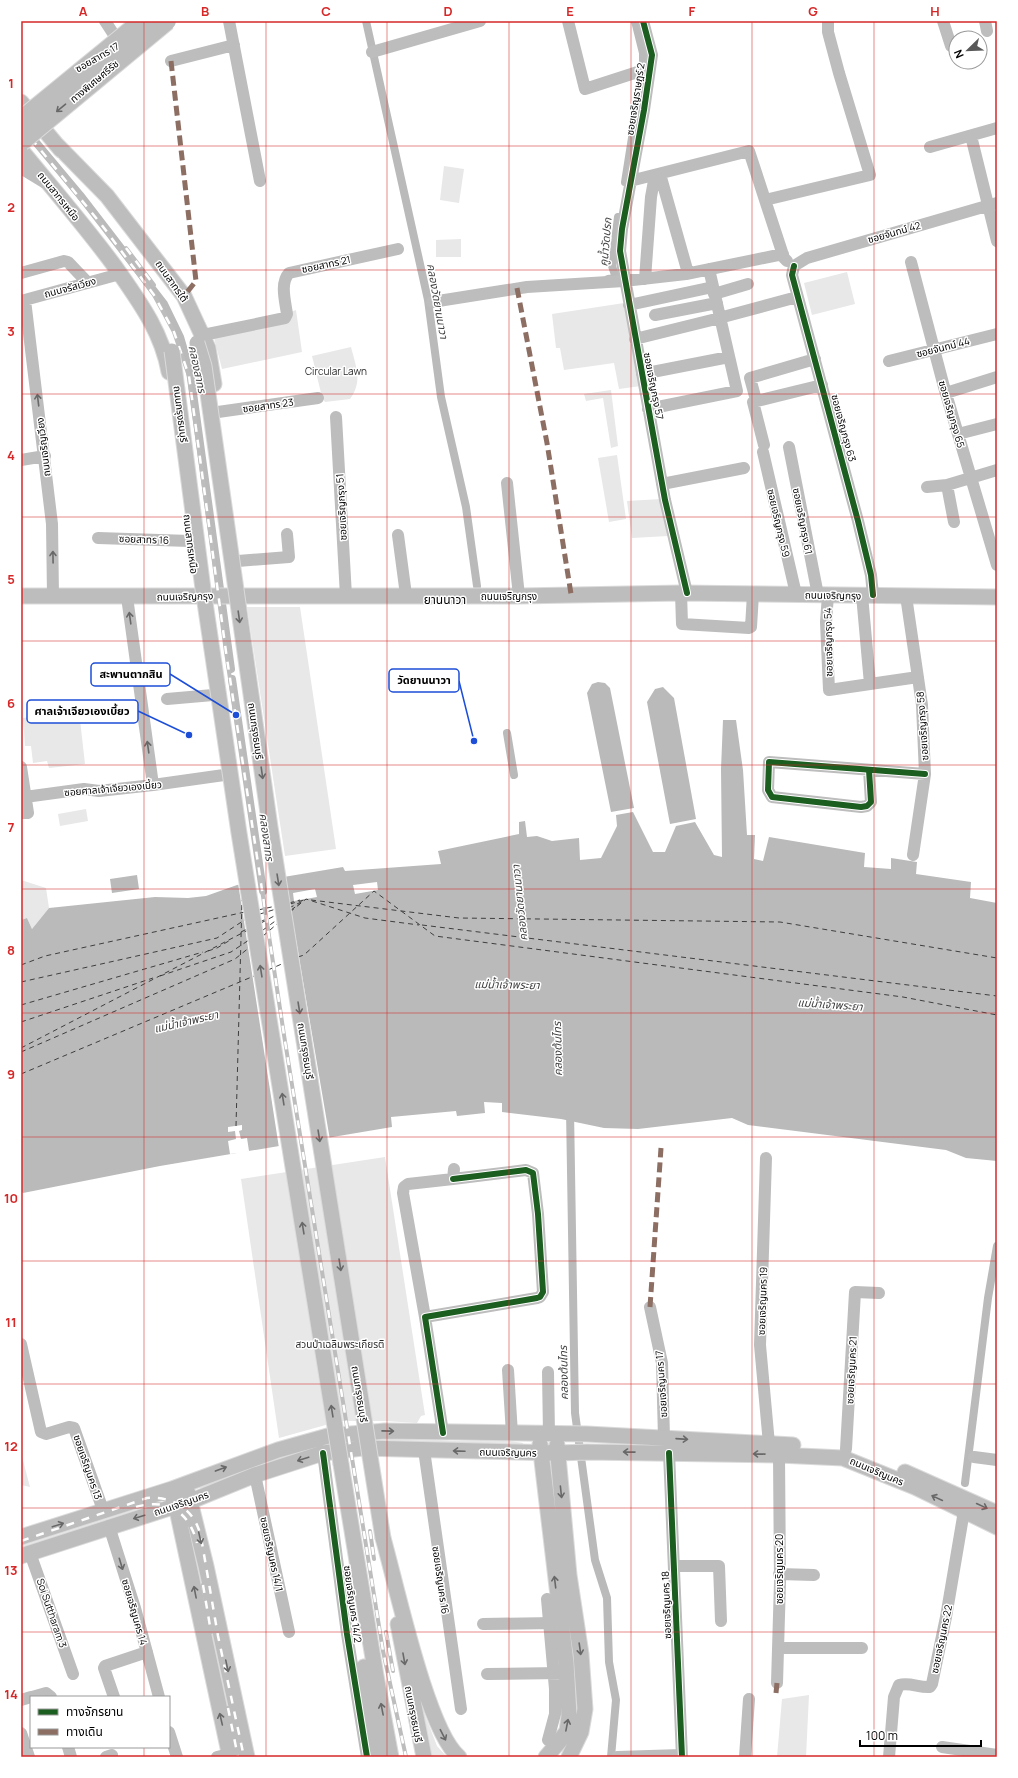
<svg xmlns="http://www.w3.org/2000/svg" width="1018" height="1778" font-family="Manrope,'Noto Sans Thai',sans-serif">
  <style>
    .green { fill: #e8e8e8 }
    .water { fill: #bababa }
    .pier { fill: #fff }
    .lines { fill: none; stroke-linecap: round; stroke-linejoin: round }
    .canal { stroke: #bababa; stroke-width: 8 }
    .ferry { stroke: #3e3e3e; stroke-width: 1; stroke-dasharray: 5 4; stroke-linecap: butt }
    .major-casing { stroke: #dbdbdb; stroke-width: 17 }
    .minor { stroke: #bdbdbd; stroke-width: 12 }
    .major { stroke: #bdbdbd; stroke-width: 15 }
    .rail-casing { stroke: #bdbdbd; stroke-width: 4 }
    .rail { stroke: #fff; stroke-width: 2.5; stroke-dasharray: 8; stroke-linecap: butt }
    .major-bridge-casing { stroke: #dbdbdb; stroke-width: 17; stroke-linecap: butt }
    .highway-bridge-casing { stroke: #dbdbdb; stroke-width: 20; stroke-linecap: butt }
    .major-bridge { stroke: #bdbdbd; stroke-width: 15 }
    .highway-bridge { stroke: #bdbdbd; stroke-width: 18 }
    .quiet { stroke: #8d6e63; stroke-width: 5; stroke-dasharray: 10 5; stroke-linecap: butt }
    .cycleway-casing { stroke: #fff; stroke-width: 8 }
    .cycleway { stroke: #1b5e20; stroke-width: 6 }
    .oneway { stroke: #686868 }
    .grid { fill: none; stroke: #d62828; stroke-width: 1; stroke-opacity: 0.55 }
    .labels { text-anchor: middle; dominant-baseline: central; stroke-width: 3; stroke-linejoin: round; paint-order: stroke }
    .street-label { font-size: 10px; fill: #000; stroke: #fff }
    .park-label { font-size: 10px; fill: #2d2d2d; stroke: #fff }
    .water-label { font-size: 11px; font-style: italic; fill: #3e3e3e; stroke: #fff }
    .quarter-label { font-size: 12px; fill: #000; stroke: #fff }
    .leader { fill: none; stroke: #1d4ed8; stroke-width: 1.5 }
    .callout-dot { fill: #1d4ed8; stroke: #fff; stroke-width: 1.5 }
    .callout { fill: #fff; stroke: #1d4ed8; stroke-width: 1.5 }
    .callout-label { font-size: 11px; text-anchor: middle; font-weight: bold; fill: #000 }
    .neatline { fill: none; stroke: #d62828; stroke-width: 1.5 }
    .grid-label { font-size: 13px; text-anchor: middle; font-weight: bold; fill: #d62828 }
  </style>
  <rect width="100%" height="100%" fill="#fff"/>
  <!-- green -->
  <path class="green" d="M444,166L464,169L459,203L440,200Z
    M461,239V257H436V240Z
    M847,272L855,304L812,315L804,283Z
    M624,303L641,386L619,389L614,363L564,370L560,348H556L552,314Z
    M296,310L302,352L222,369L214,338Z
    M351,347C356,367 363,381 350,399L325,402L322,397L312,356Z
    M611,390L618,446L611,448L603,398L586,401L584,394Z
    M617,455L626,519L609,522L598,458Z
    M661,499L668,536L632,538L627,501Z
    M247,607H300L336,849L285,856Z
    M79,711L85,764L49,768L47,761L33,763L31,746H25L23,718Z
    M86,809L88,821L60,826L58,814Z
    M21,880L46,888L49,908L32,929L27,918L21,920Z
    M385,1157L425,1415L421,1416L417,1423L385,1421H340L279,1438L241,1179Z
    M395,1437L453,1441L503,1440L523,1443V1447L401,1442L378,1439L341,1441L270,1461L202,1489L197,1485L331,1439Z
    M21,1453L30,1487L21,1485Z
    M160,1495L162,1506L21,1553V1539Z
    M809,1695L806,1757H777L782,1699Z
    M424,1712L437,1746L447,1757H430L420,1714Z"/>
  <!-- water -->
  <path class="water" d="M598,682L605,683L610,688L634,808L611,812L587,693L592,684Z
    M663,687L674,698L696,819L670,824L647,702L655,689Z
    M723,720H736L743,770L747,835H755L754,859L763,861L769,837L865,853L864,867L891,869V858L917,862L916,874L971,882L970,898L997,903V1161L966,1158L946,1150L748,1125L732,1118L638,1129L604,1128L561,1119L502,1112V1103L484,1102L485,1113L457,1116L456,1111L391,1117L392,1127L160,1166L23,1193L21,1190V920L27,918L32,929L49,908L155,897L188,898L206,896L237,885L343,867L345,871L441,864L438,851L519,834V822L525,821L527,837L537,836L552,841L579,838L580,860L601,858L617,826L616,815L633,812L653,852H665L676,826L695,822L714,855L722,857L721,769Z
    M137,875L139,889L112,893L110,879Z"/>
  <!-- pier -->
  <path class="pier" d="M285,875L330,1140L279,1148L238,883Z
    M377,882L378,890L355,894L353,885Z
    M315,889L317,897L294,901L293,893Z
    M242,1125V1130L239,1131L241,1139L247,1138L249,1151L240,1155L239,1153L230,1154L228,1141L236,1139L235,1131L228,1132V1127Z"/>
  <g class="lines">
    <!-- canal -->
    <path class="canal" d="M366,21L428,300L441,397L466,507L477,586
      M29,134L80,195L164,304L180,337L190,371L231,669
      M625,182L643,68V53L635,21
      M608,279L616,278L612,266L618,217
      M232,679L263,891
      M507,733L514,775
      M570,1110L575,1413L595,1560L607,1598L609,1662L616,1700L611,1757
      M965,1483L988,1298L997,1246"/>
    <!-- ferry -->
    <path class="ferry" d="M311,900L459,918L780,922L997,958
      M289,903L300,900
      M290,904L304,900
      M289,908L303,901
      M258,910L276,906
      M291,910L301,903
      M290,912L306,899L365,918L419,925
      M260,914L276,909
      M260,922L266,919
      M261,923L276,915
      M422,925L997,996
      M263,930L278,919
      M241,932L247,929
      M263,936L277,924
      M208,951L217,948L232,939
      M298,957L304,955L374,891L435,936L903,997L997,1015
      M21,965L45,956L245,912
      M268,970L284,963
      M160,976L231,952L249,940
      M21,982L217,938L246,919
      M21,1005L203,952
      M21,1022L153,978
      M21,1048L248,930
      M21,1052L235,959L250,947
      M21,1074L254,976
      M236,1126L242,900"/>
    <!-- major casing -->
    <g class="major-casing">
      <path id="major" d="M21,102L61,150
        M55,143L107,196L184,296L208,348L214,384
        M21,150C53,189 86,227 116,268C139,301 162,332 169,372
        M21,596H519L681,593L997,597
        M540,1444L566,1663L569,1716L567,1731L559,1742L546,1757
        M557,1445L569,1575L581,1654L585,1709L581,1732L569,1757
        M341,1464L376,1676L391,1757
        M905,1472L997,1513
        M188,1493L206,1566L247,1757
        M174,1496L230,1757
        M21,1537L172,1489L278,1450L328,1436L385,1431L587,1434L793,1445
        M383,1538C396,1583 427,1731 459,1757
        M21,1556L191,1501L255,1475L323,1453L362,1448L558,1453L587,1452L779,1455L843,1458L915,1487L997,1527
        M398,1624L424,1757
        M364,1667L377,1757"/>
    </g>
    <!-- minor -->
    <path class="minor" d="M105,21L120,44
      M229,21L260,181
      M568,21L585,89L650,68
      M643,21L652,55L644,110L622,229L620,251L665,500L687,593
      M943,21L951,46
      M985,21L987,31
      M372,52L480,21
      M171,61L234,45
      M971,136L997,241
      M930,147L997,128
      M21,168L44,182
      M660,174L688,273
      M630,181L749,151L784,258L787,261
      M765,200L870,175L839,73L828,32V21
      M911,262L944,387L997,565
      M794,266L792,275L858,521L871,575L873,595
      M794,266L807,258L997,203
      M21,273L64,261L68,262L88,283
      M645,279L651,197L655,175
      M714,294L748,284
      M25,300L52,524L53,596
      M21,301L120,274
      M432,302L527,287L624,281L686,274L783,254
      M629,305L713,287
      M655,315L717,303
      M723,317L797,297
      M203,335L285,318L287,314C285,300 280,283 289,273L398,249
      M635,339L720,318
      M889,361L997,334
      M642,374L729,357
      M946,393L997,377
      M756,400L750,378L815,359
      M648,409L737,391L709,269
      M218,412L318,398
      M336,417L346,596
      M958,434L997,424
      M764,445L753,402L822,385
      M789,447L818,595
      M763,452L796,594
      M21,460L45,456
      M507,483L519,596
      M662,484L744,468
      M947,485L954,522
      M927,487L947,485L997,470
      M398,535L406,595
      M98,538L190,541
      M238,561L289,557L287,534
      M681,593L682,624L749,628L751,627L753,594
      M828,595L826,622L829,690L918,677
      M862,595L870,684
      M906,596L922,705L925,774L913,855
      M127,597L153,785
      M167,699L213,695
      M21,767L28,813H21
      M869,770L871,802L867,806L861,807L772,797L768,790L769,762L925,774
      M25,797L84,789L99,791L153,785L224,775
      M766,1158L760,1345L769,1444
      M650,1307L662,1363L664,1438
      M425,1317L403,1193L404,1187L408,1184L453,1179L454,1169
      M21,1344L41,1432L46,1434L69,1427L74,1428L103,1510
      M508,1370L512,1434
      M548,1372L549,1435
      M443,1433L425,1317L537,1298L540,1297L543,1292L538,1214L533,1173L526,1170L453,1179
      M846,1449L855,1292L879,1293
      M424,1450L461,1709
      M323,1453L347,1634L367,1757
      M669,1453L682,1757
      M974,1457L997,1460
      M255,1475L289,1632
      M109,1526L135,1608L159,1697
      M30,1553L73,1674
      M674,1566H719L721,1621
      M779,1574L814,1575
      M547,1599L555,1689V1714L548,1740
      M483,1624L555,1623
      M778,1648H862
      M487,1674L561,1673
      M777,1683L780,1582L779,1455
      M32,1697L46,1693L51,1697
      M114,1697L104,1668L105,1666L147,1652
      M21,1700L31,1697
      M169,1732L177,1757
      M21,1733L29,1757
      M68,1747L71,1757
      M942,1747L997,1755
      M106,1757L112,1755
      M217,1757L229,1754
      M617,1757L682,1755
      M745,1757L749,1699
      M889,1757L894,1697L899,1685C910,1682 919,1688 930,1687L932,1684L946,1617L964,1511"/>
    <!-- major -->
    <use href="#major" class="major"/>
    <!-- rail casing -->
    <g class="rail-casing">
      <path id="rail" d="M21,118L31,130
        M21,126L101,224L154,295L174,332L189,376L226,652L284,1035L383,1651L406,1757
        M126,248L154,285
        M136,1507C167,1498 189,1511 197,1543
        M370,1531L374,1559
        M21,1541L147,1498C174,1496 195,1510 201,1537L218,1636L244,1757
        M203,1585L211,1632
        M386,1632L393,1671
        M228,1708L238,1757"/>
    </g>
    <!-- rail -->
    <use href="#rail" class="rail"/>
    <!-- major-bridge casing -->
    <g class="major-bridge-casing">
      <path id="major-bridge" d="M197,343L204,366L270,827L383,1538
        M172,351L203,589L239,833L341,1464"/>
    </g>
    <!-- highway-bridge casing -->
    <g class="highway-bridge-casing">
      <path id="highway-bridge" d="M21,120L142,21
        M21,142L167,21"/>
    </g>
    <!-- major-bridge -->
    <use href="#major-bridge" class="major-bridge"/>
    <!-- highway-bridge -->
    <use href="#highway-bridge" class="highway-bridge"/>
    <!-- quiet -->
    <path class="quiet" d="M171,61L196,281L184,296
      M517,288L547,443L571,594
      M650,1307L661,1148
      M776,1693L777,1683"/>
    <!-- cycleway casing -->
    <g class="cycleway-casing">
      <path id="cycleway" d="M643,21L652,55L644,110L622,229L620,251L665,500L687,593
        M794,266L792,275L858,521L871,575L873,595
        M869,770L871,802L867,806L861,807L772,797L768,790L769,762L925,774
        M443,1433L425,1317L537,1298L540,1297L543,1292L538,1214L533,1173L526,1170L453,1179
        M323,1453L347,1634L367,1757
        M669,1453L682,1757"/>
    </g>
    <!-- cycleway -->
    <use href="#cycleway" class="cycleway"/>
  </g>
  <!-- one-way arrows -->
  <defs><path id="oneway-shaft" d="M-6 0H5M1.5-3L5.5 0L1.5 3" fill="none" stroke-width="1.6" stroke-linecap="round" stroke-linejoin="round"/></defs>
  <g class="oneway">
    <use href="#oneway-shaft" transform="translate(61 108) rotate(140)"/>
    <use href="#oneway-shaft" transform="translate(38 400) rotate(-97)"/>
    <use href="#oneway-shaft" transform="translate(53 557) rotate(-91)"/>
    <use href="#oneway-shaft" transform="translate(239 617) rotate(82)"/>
    <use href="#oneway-shaft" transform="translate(130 618) rotate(-98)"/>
    <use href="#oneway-shaft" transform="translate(148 747) rotate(-98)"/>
    <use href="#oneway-shaft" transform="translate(262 773) rotate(82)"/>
    <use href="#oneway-shaft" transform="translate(278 880) rotate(81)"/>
    <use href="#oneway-shaft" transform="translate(261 971) rotate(-99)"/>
    <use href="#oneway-shaft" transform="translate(299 1008) rotate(81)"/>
    <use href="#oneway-shaft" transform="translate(283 1099) rotate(-99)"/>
    <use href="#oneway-shaft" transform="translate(319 1136) rotate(81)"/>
    <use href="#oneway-shaft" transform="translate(303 1228) rotate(-99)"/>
    <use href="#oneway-shaft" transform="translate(340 1265) rotate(81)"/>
    <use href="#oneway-shaft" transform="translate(332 1411) rotate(-99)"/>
    <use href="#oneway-shaft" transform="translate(388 1431) rotate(1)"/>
    <use href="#oneway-shaft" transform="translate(682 1439) rotate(4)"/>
    <use href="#oneway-shaft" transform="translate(459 1451) rotate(-178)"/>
    <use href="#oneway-shaft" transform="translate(629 1452) rotate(-179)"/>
    <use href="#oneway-shaft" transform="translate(759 1454) rotate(-179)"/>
    <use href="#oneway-shaft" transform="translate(303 1459) rotate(162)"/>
    <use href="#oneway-shaft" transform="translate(221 1469) rotate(-20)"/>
    <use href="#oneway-shaft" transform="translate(561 1492) rotate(84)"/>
    <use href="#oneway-shaft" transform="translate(937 1498) rotate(-155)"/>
    <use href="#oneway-shaft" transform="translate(982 1506) rotate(25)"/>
    <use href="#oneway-shaft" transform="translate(139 1517) rotate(163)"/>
    <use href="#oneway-shaft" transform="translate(58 1525) rotate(-18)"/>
    <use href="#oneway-shaft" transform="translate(200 1538) rotate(77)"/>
    <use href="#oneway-shaft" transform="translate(121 1564) rotate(73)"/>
    <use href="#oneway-shaft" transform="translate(555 1582) rotate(-97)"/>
    <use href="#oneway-shaft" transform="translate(195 1592) rotate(-101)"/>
    <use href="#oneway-shaft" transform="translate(580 1649) rotate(82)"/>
    <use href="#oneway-shaft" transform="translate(404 1659) rotate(80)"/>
    <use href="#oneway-shaft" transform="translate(227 1666) rotate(78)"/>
    <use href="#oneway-shaft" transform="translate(382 1709) rotate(-101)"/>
    <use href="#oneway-shaft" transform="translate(221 1719) rotate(-103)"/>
    <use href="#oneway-shaft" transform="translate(567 1725) rotate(-79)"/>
    <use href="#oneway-shaft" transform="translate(443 1735) rotate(63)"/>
  </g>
  <!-- grid -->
  <path class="grid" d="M144,21V1697M266,21V1757M387,21V1757M509,21V1757M631,21V1757M752,21V1757M874,21V1757M21,146H997M21,270H997M21,394H997M21,517H997M21,641H997M21,765H997M21,889H997M21,1013H997M21,1137H997M21,1261H997M21,1384H997M21,1508H997M21,1632H997M144,1747V1757"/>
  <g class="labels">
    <!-- street labels -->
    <g class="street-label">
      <text transform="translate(97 57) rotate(-30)">ซอยสาทร 17</text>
      <text transform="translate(94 81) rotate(-40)">ทางพิเศษศรีรัช</text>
      <text transform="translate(635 99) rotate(-81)">ซอยเจริญราษฎร์ 2</text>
      <text transform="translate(59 196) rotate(51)">ถนนสาทรเหนือ</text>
      <text transform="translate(894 232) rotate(-16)">ซอยจันทน์ 42</text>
      <text transform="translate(326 264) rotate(-12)">ซอยสาทร 21</text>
      <text transform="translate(172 281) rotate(55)">ถนนสาทรใต้</text>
      <text transform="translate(70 287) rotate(-15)">ถนนจรัสเวียง</text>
      <text transform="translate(943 347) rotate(-14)">ซอยจันทน์ 44</text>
      <text transform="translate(654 386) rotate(79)">ซอยเจริญกรุง 57</text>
      <text transform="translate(268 405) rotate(-8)">ซอยสาทร 23</text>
      <text transform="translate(181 414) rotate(83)">ถนนกรุงธนบุรี</text>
      <text transform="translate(952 414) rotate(74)">ซอยเจริญกรุง 65</text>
      <text transform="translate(844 428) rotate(75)">ซอยเจริญกรุง 63</text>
      <text transform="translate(43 447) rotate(-97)">ถนนเจริญเวียง</text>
      <text transform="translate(341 507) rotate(-93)">ซอยเจริญกรุง 51</text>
      <text transform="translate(803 521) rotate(79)">ซอยเจริญกรุง 61</text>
      <text transform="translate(779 523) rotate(77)">ซอยเจริญกรุง 59</text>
      <text transform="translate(144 539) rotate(2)">ซอยสาทร 16</text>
      <text transform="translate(191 544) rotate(83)">ถนนสาทรเหนือ</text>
      <text transform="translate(833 595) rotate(1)">ถนนเจริญกรุง</text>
      <text transform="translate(185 596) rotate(-1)">ถนนเจริญกรุง</text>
      <text x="509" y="596">ถนนเจริญกรุง</text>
      <text transform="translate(828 642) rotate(-91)">ซอยเจริญกรุง 54</text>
      <text transform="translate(922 726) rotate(-94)">ซอยเจริญกรุง 58</text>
      <text transform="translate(256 731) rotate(82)">ถนนกรุงธนบุรี</text>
      <text transform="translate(113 788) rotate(-5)">ซอยศาลเจ้าเจียวเองเบี้ยว</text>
      <text transform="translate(306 1051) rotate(81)">ถนนกรุงธนบุรี</text>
      <text transform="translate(762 1301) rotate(-88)">ซอยเจริญนคร 19</text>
      <text transform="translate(851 1370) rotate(-87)">ซอยเจริญนคร 21</text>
      <text transform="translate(661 1384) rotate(-94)">ซอยเจริญนคร 17</text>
      <text transform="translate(360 1394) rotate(81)">ถนนกรุงธนบุรี</text>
      <text transform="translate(508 1452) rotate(1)">ถนนเจริญนคร</text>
      <text transform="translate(88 1467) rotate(71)">ซอยเจริญนคร 13</text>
      <text transform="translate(877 1471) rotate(23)">ถนนเจริญนคร</text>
      <text transform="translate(181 1503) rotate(-19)">ถนนเจริญนคร</text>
      <text transform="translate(272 1554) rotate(78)">ซอยเจริญนคร 14/1</text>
      <text transform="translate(779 1569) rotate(-90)">ซอยเจริญนคร 20</text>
      <text transform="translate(441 1580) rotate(82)">ซอยเจริญนคร 16</text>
      <text transform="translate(353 1604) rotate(82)">ซอยเจริญนคร 14/2</text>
      <text transform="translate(666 1605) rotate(-92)">ซอยเจริญนคร 18</text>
      <text transform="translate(135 1612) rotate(74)">ซอยเจริญนคร 14</text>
      <text transform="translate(52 1613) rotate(71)">Soi Suttharam 3</text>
      <text transform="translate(941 1639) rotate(-78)">ซอยเจริญนคร 22</text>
      <text transform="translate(414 1714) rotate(79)">ถนนกรุงธนบุรี</text>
    </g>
    <!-- park labels -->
    <g class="park-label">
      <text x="336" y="371">Circular Lawn</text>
      <text x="340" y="1344">สวนป่าเฉลิมพระเกียรติ</text>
    </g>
    <!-- water labels -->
    <g class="water-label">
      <text transform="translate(605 242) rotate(-85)">คูน้ำวัดปรก</text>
      <text transform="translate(438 301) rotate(80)">คลองวัดยานนาวา</text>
      <text transform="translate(198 369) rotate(78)">คลองสาทร</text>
      <text transform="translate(267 837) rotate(82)">คลองสาทร</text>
      <text transform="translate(519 903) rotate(-96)">คลองวัดยานนาวา</text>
      <text transform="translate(507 984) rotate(1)">แม่น้ำเจ้าพระยา</text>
      <text transform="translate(830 1004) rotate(4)">แม่น้ำเจ้าพระยา</text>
      <text transform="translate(186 1021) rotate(-13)">แม่น้ำเจ้าพระยา</text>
      <text transform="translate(557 1049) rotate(-91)">คลองต้นไทร</text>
      <text transform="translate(563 1373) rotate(-91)">คลองต้นไทร</text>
    </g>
    <!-- quarter labels -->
    <g class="quarter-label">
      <text x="445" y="599">ยานนาวา</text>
    </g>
  </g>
  <!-- callouts -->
  <path class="leader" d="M236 715L170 674M474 741L459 681M189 735L138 711"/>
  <g class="callout-dot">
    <circle cx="236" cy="715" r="4"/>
    <circle cx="474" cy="741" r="4"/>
    <circle cx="189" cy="735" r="4"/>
  </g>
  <g class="callout">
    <rect x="91" y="663" width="79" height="23" rx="4"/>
    <rect x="389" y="669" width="70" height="23" rx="4"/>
    <rect x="27" y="700" width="111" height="23" rx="4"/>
  </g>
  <g class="callout-label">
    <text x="131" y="678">สะพานตากสิน</text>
    <text x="424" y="684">วัดยานนาวา</text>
    <text x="82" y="715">ศาลเจ้าเจียวเองเบี้ยว</text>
  </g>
  <!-- border -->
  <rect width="1018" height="1778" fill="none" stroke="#ffffff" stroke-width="44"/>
  <!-- legend -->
  <rect x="30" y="1696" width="140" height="52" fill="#ffffff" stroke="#999999"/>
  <rect x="38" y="1709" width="20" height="6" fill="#1b5e20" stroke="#999999"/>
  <text x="66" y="1716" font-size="12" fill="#000000">ทางจักรยาน</text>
  <rect x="38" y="1729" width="20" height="6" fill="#8d6e63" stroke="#999999"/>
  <text x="66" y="1736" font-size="12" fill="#000000">ทางเดิน</text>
  <!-- north arrow -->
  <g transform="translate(968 50) rotate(247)"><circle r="19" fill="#ffffff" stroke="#999999"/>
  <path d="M0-3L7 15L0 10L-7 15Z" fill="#595959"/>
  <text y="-6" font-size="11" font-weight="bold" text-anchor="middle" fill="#000000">N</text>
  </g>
  <!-- scale -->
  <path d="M860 1740v6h121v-6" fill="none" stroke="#000000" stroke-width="2"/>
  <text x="866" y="1740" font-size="12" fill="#000000" stroke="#ffffff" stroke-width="3" paint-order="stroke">100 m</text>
  <rect x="22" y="22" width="974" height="1734" class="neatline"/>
  <g class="grid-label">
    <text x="83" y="16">A</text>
    <text x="205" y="16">B</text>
    <text x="326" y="16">C</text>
    <text x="448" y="16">D</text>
    <text x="570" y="16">E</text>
    <text x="692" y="16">F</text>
    <text x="813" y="16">G</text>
    <text x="935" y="16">H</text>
    <text x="11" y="88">1</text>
    <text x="11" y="212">2</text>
    <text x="11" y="336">3</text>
    <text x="11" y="460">4</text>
    <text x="11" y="584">5</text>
    <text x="11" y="708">6</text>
    <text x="11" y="832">7</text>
    <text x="11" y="955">8</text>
    <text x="11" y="1079">9</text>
    <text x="11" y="1203">10</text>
    <text x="11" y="1327">11</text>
    <text x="11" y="1451">12</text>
    <text x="11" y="1575">13</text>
    <text x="11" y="1699">14</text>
  </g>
</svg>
